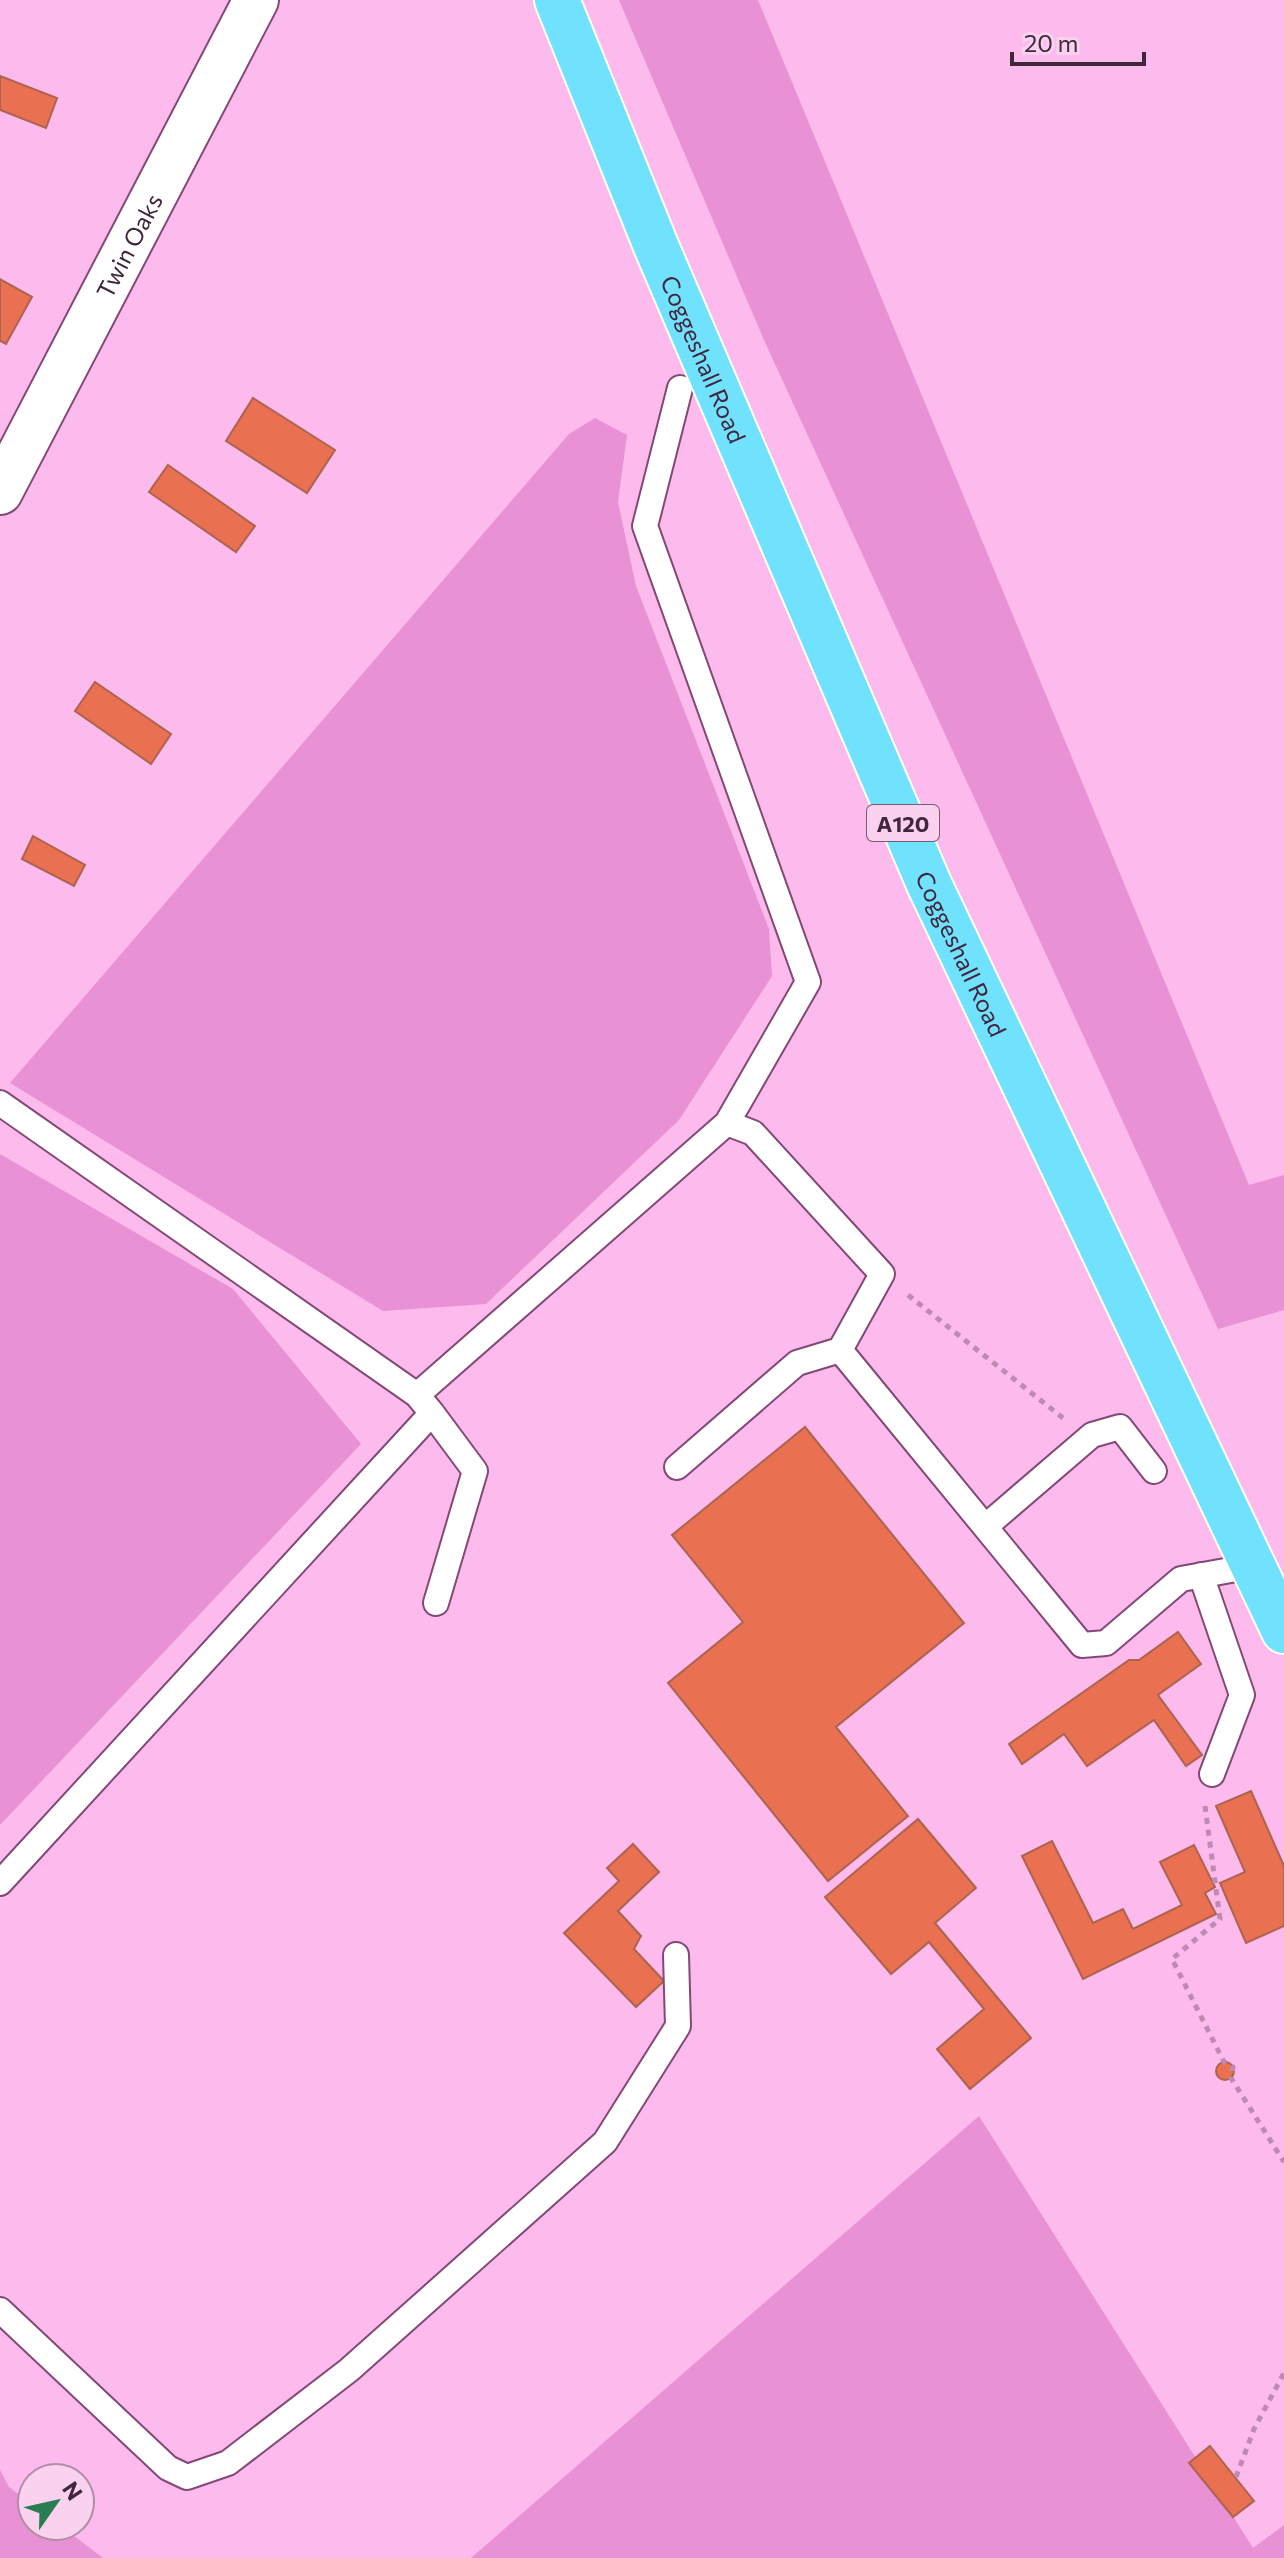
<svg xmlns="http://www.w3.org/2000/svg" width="1284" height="2558" font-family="Commissioner,sans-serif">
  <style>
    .green { fill: #e891d4 }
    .building { fill: #e97050; stroke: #ac634f; stroke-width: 2 }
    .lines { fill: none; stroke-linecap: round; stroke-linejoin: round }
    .lane-casing { stroke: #824976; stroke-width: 28 }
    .street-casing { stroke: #824976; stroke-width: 48 }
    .highway-casing { stroke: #fff; stroke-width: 48 }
    .path { stroke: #bf8ab2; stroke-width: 5; stroke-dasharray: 6 6; stroke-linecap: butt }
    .lane { stroke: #fff; stroke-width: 24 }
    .street { stroke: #fff; stroke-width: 44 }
    .highway { stroke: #71e2fd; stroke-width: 44 }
    .labels { text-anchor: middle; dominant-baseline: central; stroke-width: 7; stroke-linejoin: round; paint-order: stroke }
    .shield { fill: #fad2ef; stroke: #785a71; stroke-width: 2 }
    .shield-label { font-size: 22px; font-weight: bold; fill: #41273b }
    .street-label { font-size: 24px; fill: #41273b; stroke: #fad2ef }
  </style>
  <rect width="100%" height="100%" fill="#fdbaec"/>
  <!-- green -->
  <path class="green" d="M619,0H758L1249,1185L1284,1175V1310L1218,1329L764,340Z
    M595,418L627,435L618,502L636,586L769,929L772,976L679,1120L486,1304L383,1311L10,1083L569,434Z
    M0,1154L233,1289L361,1444L0,1825Z
    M979,2116L1253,2548L1284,2525V2558H471Z
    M0,2470L9,2487L32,2504V2526H61L103,2558H0Z"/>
  <!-- building -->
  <path class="building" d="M0,76L57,98L46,128L0,110Z
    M0,279L32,297L6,344L0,341Z
    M253,398L335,450L307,493L226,441Z
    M168,465L255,526L236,552L149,492Z
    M95,682L171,734L151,764L75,711Z
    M33,836L85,865L74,886L22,859Z
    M805,1427L964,1623L836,1727L908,1816L828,1881L668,1683L743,1622L672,1535Z
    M1178,1632L1201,1664L1158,1695L1202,1755L1186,1766L1154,1720L1087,1766L1064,1734L1022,1764L1009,1744L1129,1660H1139Z
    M1251,1791L1284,1866V1926L1246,1943L1220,1883L1245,1872L1216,1806Z
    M918,1819L976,1888L935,1923L1031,2038L970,2089L937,2049L984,2009L929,1942L891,1974L825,1897Z
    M1052,1841L1093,1923L1123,1909L1133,1929L1182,1905L1160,1862L1194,1845L1215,1887L1205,1893L1216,1914L1083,1979L1022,1856Z
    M633,1844L659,1872L618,1911L641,1936L634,1949L664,1981L636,2007L564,1933L619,1881L607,1868Z
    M1216 2071a9 9 0 1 1 18 0a9 9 0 1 1-18 0Z
    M1210,2446L1254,2501L1233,2517L1189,2463Z"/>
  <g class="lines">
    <!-- lane casing -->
    <g class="lane-casing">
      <path id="lane" d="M680,388L645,526L808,982L727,1123
        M0,1103L417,1395L432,1413L0,1883
        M417,1395L727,1123L753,1133L882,1274L840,1350
        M432,1413L475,1471L436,1603
        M677,1467L797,1363L840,1350L1082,1645L1106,1643L1181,1579L1253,1566
        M986,1526L1092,1435L1120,1427L1154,1471
        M1201,1575L1242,1695L1212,1774
        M0,2310L168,2468L187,2477L228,2463L349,2370L605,2142L678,2026L676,1955"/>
    </g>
    <!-- street casing -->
    <g class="street-casing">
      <g id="street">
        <path id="s1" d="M0,492L256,0"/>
      </g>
    </g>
    <!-- highway casing -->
    <g class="highway-casing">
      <g id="highway">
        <path id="s2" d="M557,0L656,246L929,884L1284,1631"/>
      </g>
    </g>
    <!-- path -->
    <path class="path" d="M908,1295L1063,1418
      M1205,1806L1220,1919L1172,1959L1224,2062L1233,2067L1231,2078L1284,2162
      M1236,2477L1254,2429L1284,2373"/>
    <!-- lane -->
    <use href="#lane" class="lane"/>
    <!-- street -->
    <use href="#street" class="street"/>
    <!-- highway -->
    <use href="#highway" class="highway"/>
  </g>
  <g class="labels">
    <!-- shield labels -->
    <rect class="shield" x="867" y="805" width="72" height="36" rx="6"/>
    <g class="shield-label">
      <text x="903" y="823">A120</text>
    </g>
    <!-- street labels -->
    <g class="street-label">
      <text stroke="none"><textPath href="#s1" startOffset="278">Twin Oaks</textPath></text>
      <text stroke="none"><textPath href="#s2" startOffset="388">Coggeshall Road</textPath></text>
      <text stroke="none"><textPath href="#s2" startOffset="1036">Coggeshall Road</textPath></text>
    </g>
  </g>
  <!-- north arrow -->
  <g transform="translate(56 2502) rotate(56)"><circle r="38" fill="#fad2ef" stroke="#b08ea7" stroke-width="2"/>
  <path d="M0-6L14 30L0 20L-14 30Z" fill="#297d50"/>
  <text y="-12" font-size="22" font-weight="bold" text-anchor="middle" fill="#41273b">N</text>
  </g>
  <!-- scale -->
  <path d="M1012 52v12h132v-12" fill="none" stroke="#41273b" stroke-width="4"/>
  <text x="1024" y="52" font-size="24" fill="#41273b" stroke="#fad2ef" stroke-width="6" paint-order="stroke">20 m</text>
</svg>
